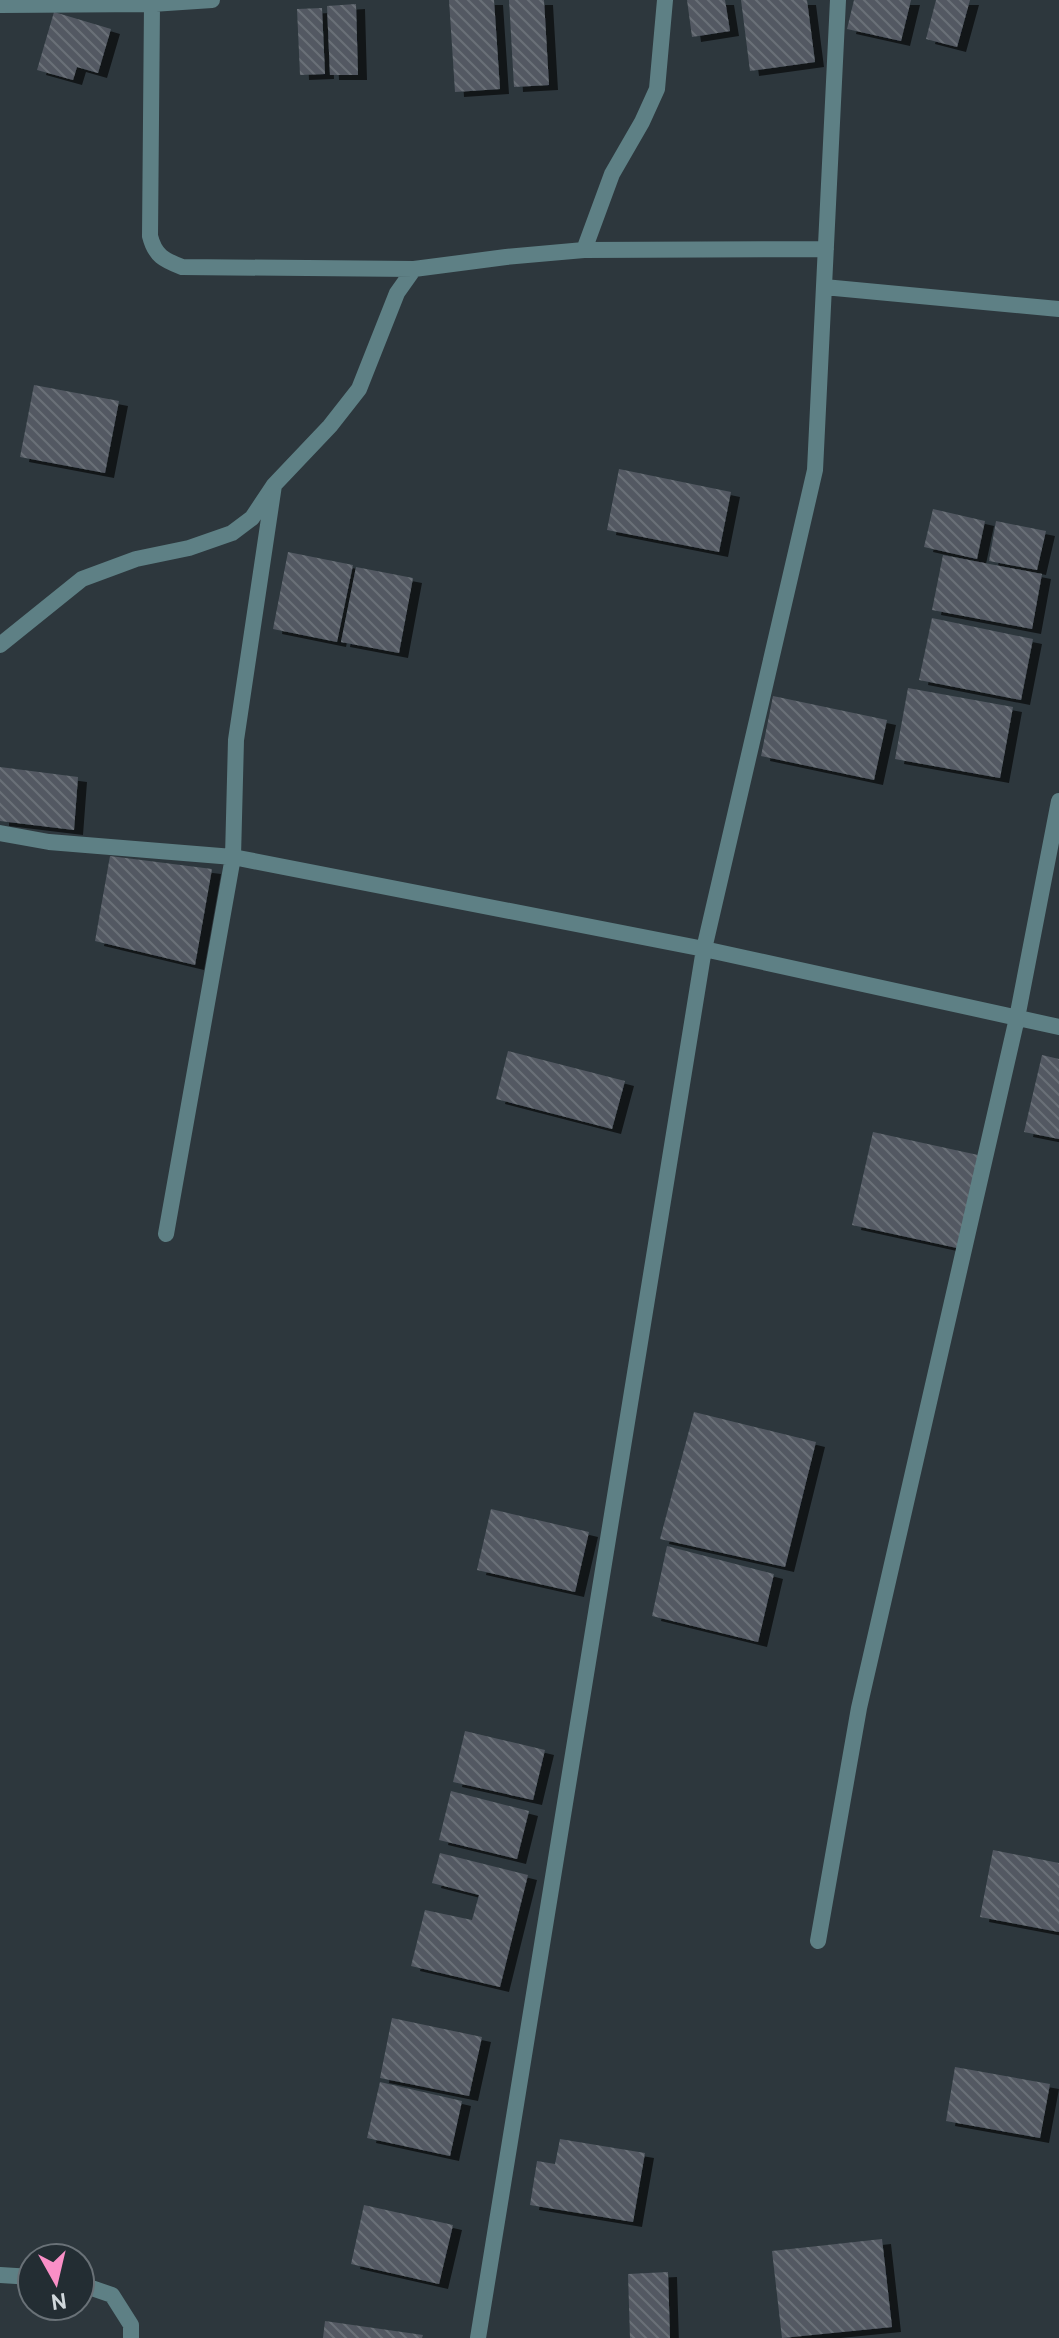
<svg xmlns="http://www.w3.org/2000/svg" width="1059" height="2338" font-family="Cabin,sans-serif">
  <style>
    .building { fill: url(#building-back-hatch); filter: url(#shadow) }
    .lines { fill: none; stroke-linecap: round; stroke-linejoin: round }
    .street { stroke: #5e8085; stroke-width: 16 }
  </style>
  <defs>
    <pattern id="building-back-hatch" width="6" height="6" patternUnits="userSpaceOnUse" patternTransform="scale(2)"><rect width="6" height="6" fill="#525962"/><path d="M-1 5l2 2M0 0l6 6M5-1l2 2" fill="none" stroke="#6a7078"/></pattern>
    <filter id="shadow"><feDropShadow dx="9" dy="5" stdDeviation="0" flood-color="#0009"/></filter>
  </defs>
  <rect width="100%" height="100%" fill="#2d373d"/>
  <!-- building -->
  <path class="building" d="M449,0H494L500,89L455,92Z
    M509,0H544L549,85L514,87Z
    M687,0H725L730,31L692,37Z
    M741,0H807L815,62L750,71Z
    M854,0H911L901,41L847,29Z
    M936,0H970L957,47L926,39Z
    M356,4L358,75H330L327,6Z
    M322,8L325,74L300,75L297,9Z
    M54,12L111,29L98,73L77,67L73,80L37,70Z
    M34,385L119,401L105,473L20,457Z
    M619,469L731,492L719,552L607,530Z
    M933,509L985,521L977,559L924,547Z
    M996,521L1046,531L1037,570L989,561Z
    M288,552L353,565L337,642L273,629Z
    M943,555L1042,574L1032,629L932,610Z
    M356,567L413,578L399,653L341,642Z
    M932,618L1033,639L1021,700L919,680Z
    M908,688L1013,707L1000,778L895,759Z
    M773,696L887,720L874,780L761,756Z
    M0,767L78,777L74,830L0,821Z
    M110,856L212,869L195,965L95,941Z
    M508,1051L625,1081L612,1129L496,1099Z
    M1042,1055L1059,1059V1139L1024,1132Z
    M873,1132L978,1155L957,1248L852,1225Z
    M694,1412L816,1442L785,1567L660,1539Z
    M491,1509L589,1532L575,1592L477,1570Z
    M667,1546L774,1574L758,1642L652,1616Z
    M465,1731L545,1750L533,1800L453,1782Z
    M451,1791L529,1811L517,1859L439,1840Z
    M993,1850L1059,1863V1932L980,1917Z
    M440,1853L528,1875L500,1987L411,1966L425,1910L472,1920L479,1895L432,1883Z
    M392,2018L482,2037L469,2096L380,2078Z
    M955,2067L1050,2084L1040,2138L946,2121Z
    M380,2082L462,2101L450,2156L367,2138Z
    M560,2139L645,2153L633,2222L530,2205L537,2161L555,2164Z
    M364,2205L453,2225L439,2284L351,2264Z
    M882,2239L892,2327L782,2338L772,2251Z
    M668,2272L670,2338H630L628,2274Z
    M325,2321L423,2335L422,2338H323Z"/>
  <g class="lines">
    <!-- street -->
    <path class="street" d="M152,4L150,236C155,256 164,260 182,267L414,269L506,257L584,250L826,249
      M0,5L152,4L212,0
      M584,250L612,174L642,122L657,89L665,0
      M824,287L1059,309
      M0,645L82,579L136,559L189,548L232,533L252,518L274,485L330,426L359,389L397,293L414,269
      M0,833L49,842L233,857L704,949L1059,1027
      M166,1234L233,857L236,740L274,485
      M818,1941L859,1708L1017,1018L1059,801
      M0,2275L32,2277
      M80,2284L112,2295L131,2325V2338
      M478,2338L704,949L815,470L838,0"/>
  </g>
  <!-- north arrow -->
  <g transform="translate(56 2282) rotate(172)"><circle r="38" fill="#232d33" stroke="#697177" stroke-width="2"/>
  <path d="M0-6L14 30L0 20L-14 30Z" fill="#fa8fc7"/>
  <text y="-12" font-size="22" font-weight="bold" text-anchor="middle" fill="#d1d8dc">N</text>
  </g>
</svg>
